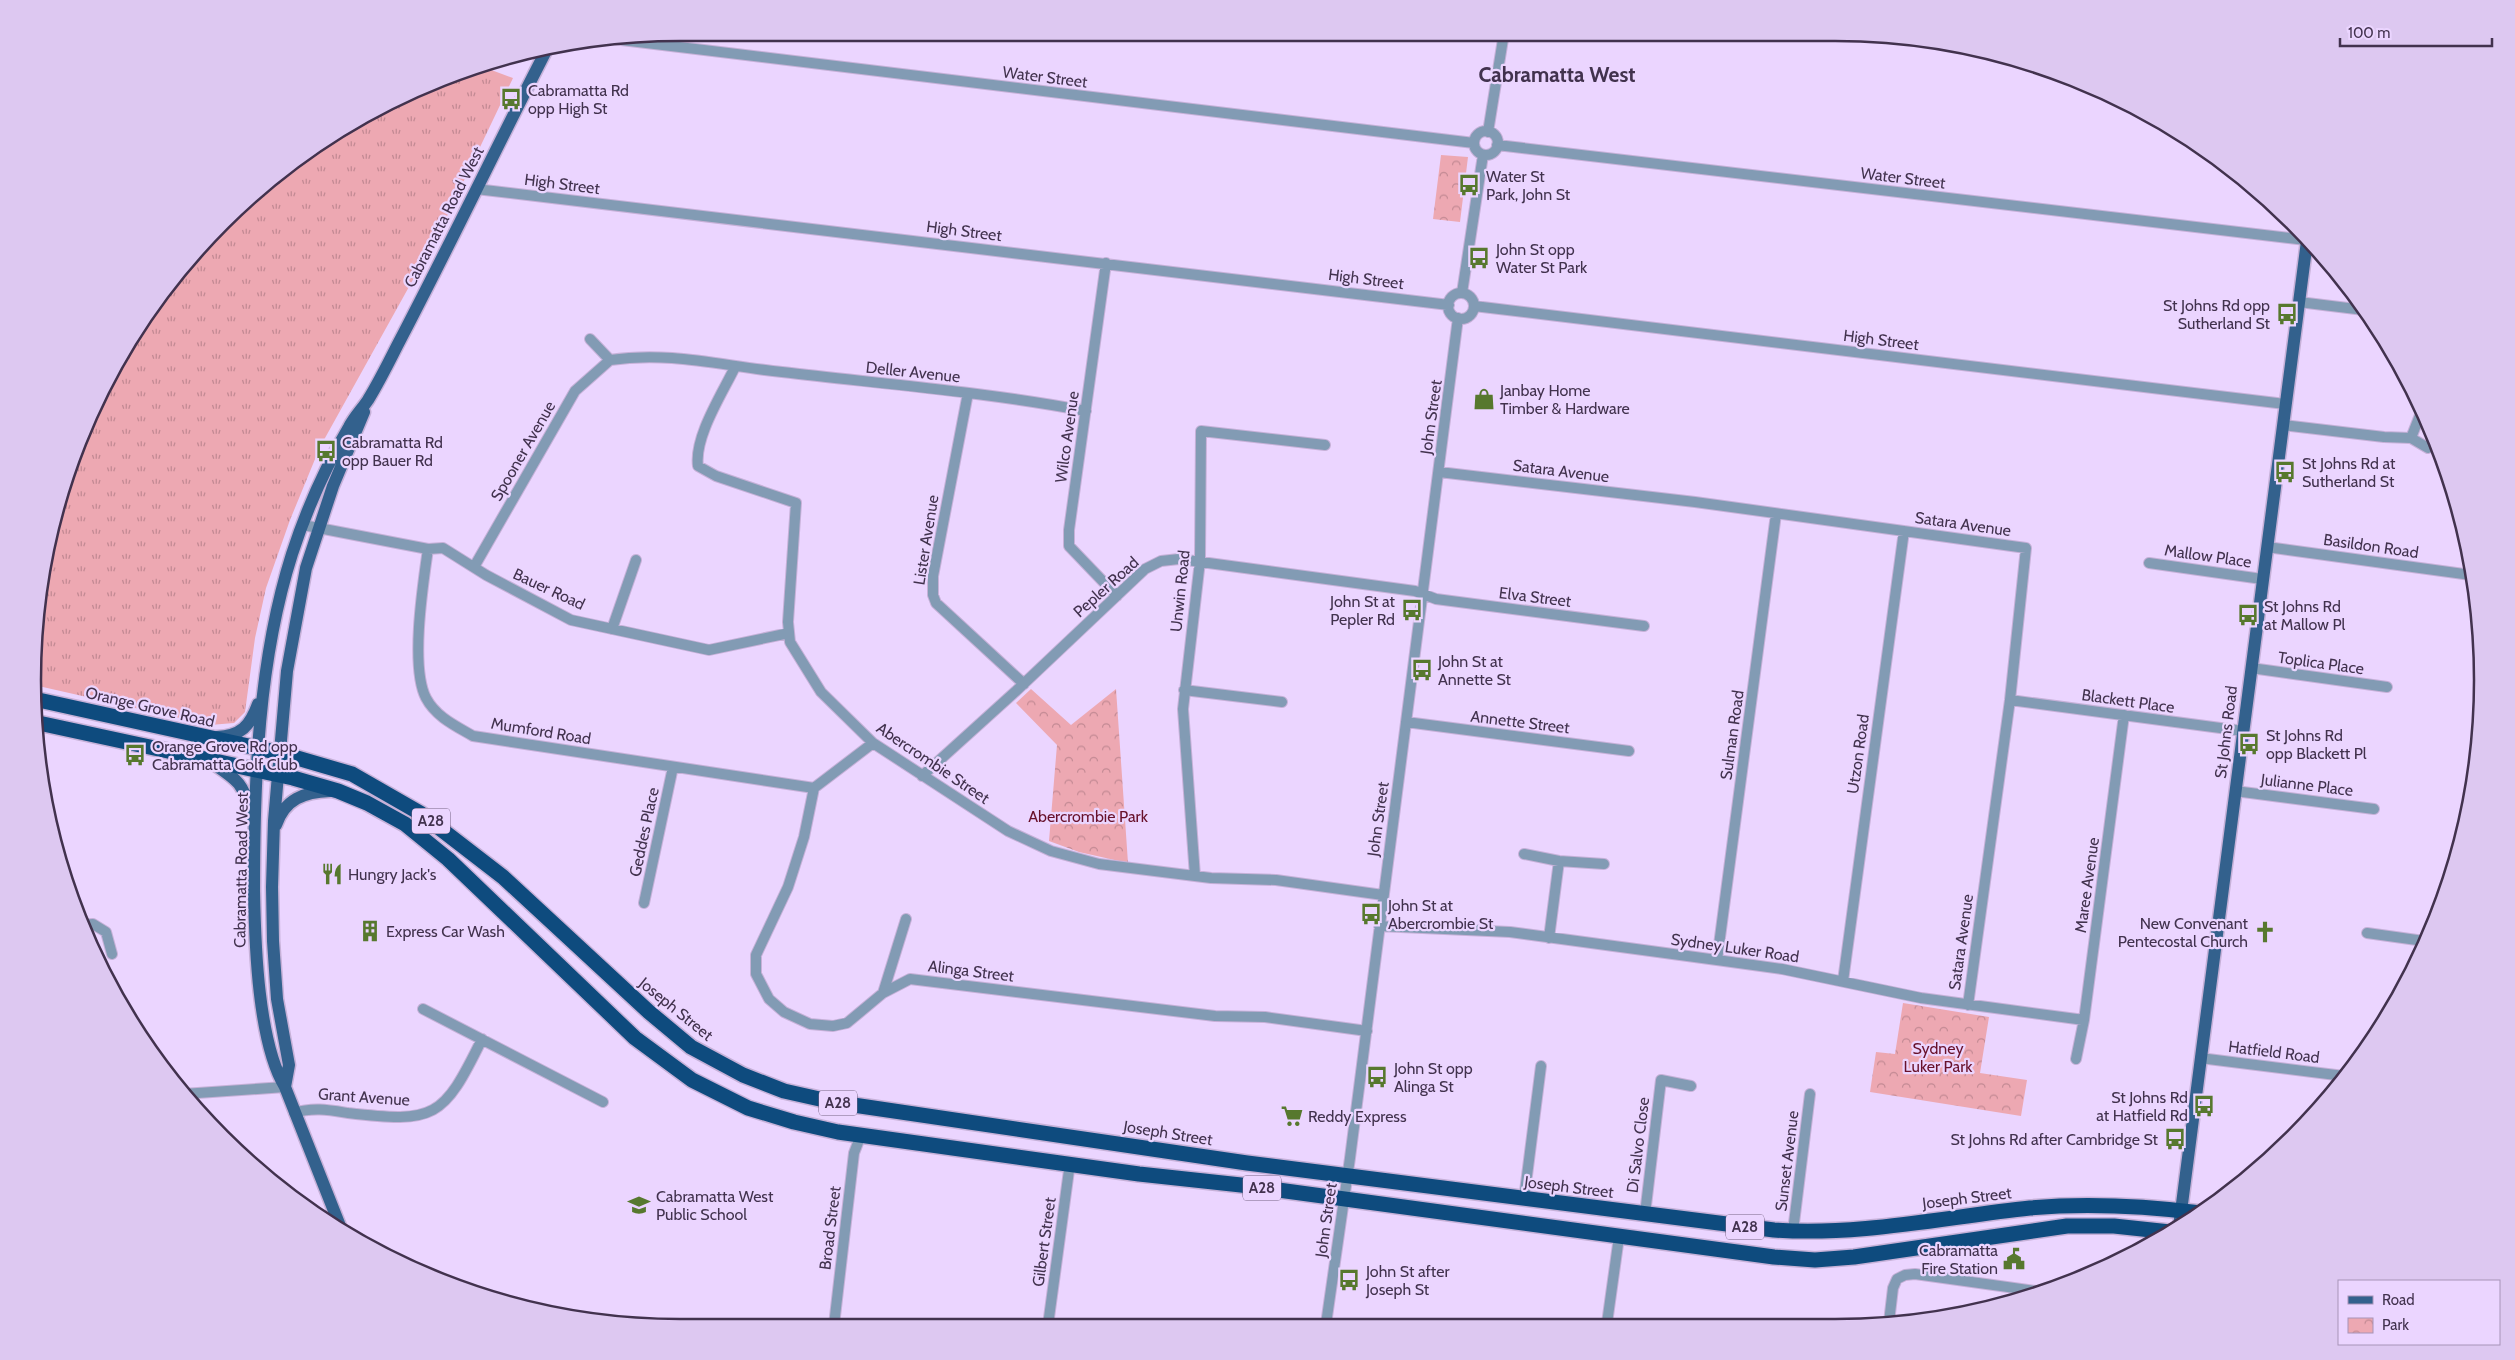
<svg xmlns="http://www.w3.org/2000/svg" width="2515" height="1360" font-family="Cabin,sans-serif">
  <style>
    .grass { fill: url(#grass-tufts) }
    .park { fill: url(#park-crowns) }
    .lines { fill: none; stroke-linecap: round; stroke-linejoin: round }
    .minor-casing { stroke: #c6b1d8; stroke-width: 12 }
    .major-casing { stroke: #c6b1d8; stroke-width: 15 }
    .highway-casing { stroke: #c6b1d8; stroke-width: 18 }
    .minor { stroke: #829bb4; stroke-width: 10 }
    .major { stroke: #33618d; stroke-width: 12 }
    .highway { stroke: #0e4b7e; stroke-width: 15 }
    .labels { text-anchor: middle; dominant-baseline: central; stroke-width: 4.5; stroke-linejoin: round; paint-order: stroke }
    .shield { fill: #ebd5ff; stroke: #756383; stroke-width: 1 }
    .shield-label { font-size: 15px; font-weight: bold; fill: #42324e }
    .street-label { font-size: 16px; fill: #42324e; stroke: #ebd5ff }
    .poi-label { font-size: 16px; fill: #42324e; stroke: #ebd5ff; text-anchor: start }
    .park-label { font-size: 16px; fill: #68112b; stroke: #ebd5ff }
    .district-label { font-size: 21px; font-weight: bold; fill: #42324e; stroke: #ebd5ff }
    .rim { fill: none; stroke: #42324e; stroke-width: 2.5 }
  </style>
  <defs>
    <pattern id="grass-tufts" width="24" height="20" patternUnits="userSpaceOnUse" patternTransform="scale(1.25)"><rect width="24" height="20" fill="#eda8b2"/><path d="M3 7l-1-3M5 7V3M7 7l1-3M15 17l-1-3M17 17v-4M19 17l1-3" fill="none" stroke="#c28993"/></pattern>
    <pattern id="park-crowns" width="20" height="18" patternUnits="userSpaceOnUse" patternTransform="scale(1.25)"><rect width="20" height="18" fill="#eda8b2"/><path d="M2 6a3 3 0 1 1 6 0M12 15a3 3 0 1 1 6 0" fill="none" stroke="#c28993"/></pattern>
  </defs>
  <rect width="100%" height="100%" fill="#ebd5ff"/>
  <!-- grass -->
  <path class="grass" d="M478,65L513,78L440,231L320,447L290,520L266,588L255,638L245,712L234,723L210,725L34,685V637L54,513L82,432L141,321L193,253L286,166L357,119Z"/>
  <!-- park -->
  <path class="park" d="M1441,155L1468,157L1460,222L1433,219Z
    M1031,689L1071,725L1116,689L1128,863L1079,852L1049,841L1057,745L1016,703Z
    M1903,1003L1989,1017L1980,1073L2027,1080L2021,1116L1870,1092L1876,1052L1895,1054Z"/>
  <g class="lines">
    <!-- minor casing -->
    <g class="minor-casing">
      <path id="minor" d="M613,39L1474,143
        M1474 143a12 12 0 1 1 24 0a12 12 0 1 1-24 0Z
        M1488,132L1504,33
        M1497,145L2306,240
        M476,189L1449,305
        M1106,263L1069,530V546L1117,596
        M1462,293L1483,155
        M1448 306a13 13 0 1 1 26 0a13 13 0 1 1-26 0Z
        M2299,302L2364,310
        M1474,306L2285,404
        M590,339L610,360C671,351 722,366 782,372C884,384 986,392 1086,411
        M735,367C722,394 694,437 698,466L716,476L796,503L788,622L790,642L821,692L873,743L1008,831L1051,851L1099,864L1211,878L1276,880L1383,895
        M968,393L933,576V595L936,603L1024,684
        M2283,425L2384,437L2411,438L2428,448
        M2411,438L2422,410
        M1439,472L1695,502L2026,548L2010,700L1968,1005
        M303,525L428,549L443,548L486,575L571,620L709,650L789,633
        M2267,547L2471,575
        M428,549C423,584 410,667 426,698C436,717 456,726 473,736L814,788
        M2149,563L2262,579
        M474,567L575,391L610,360
        M612,629L636,560
        M2251,668L2387,687
        M1184,690L1282,702
        M2010,700L2243,731
        M1406,722L1629,751
        M873,743L814,788L804,837L788,887L756,955V974L769,999L784,1012L810,1024L833,1026L847,1023L883,993L910,979L1215,1016L1265,1017L1367,1031
        M922,776L1016,691L1145,569L1161,561L1179,559L1415,591L1436,599L1644,626
        M2235,791L2374,809
        M1524,854L1559,861L1604,864
        M1195,876L1183,709L1200,561L1201,431L1325,445
        M644,903L673,767
        M81,925L93,924L106,932L112,954
        M1379,926L1510,932L1717,960L1782,969L1921,998L2084,1020
        M2367,933L2424,941
        M1549,938L1559,861
        M1717,960L1776,514
        M1843,981L1904,531
        M883,993L906,919
        M423,1009L603,1102
        M2200,1058L2344,1076
        M2076,1059L2084,1020L2124,715
        M183,1094L285,1087
        M294,1113C313,1107 329,1110 348,1113C435,1123 443,1119 482,1039
        M1524,1199L1541,1066
        M1645,1214L1661,1080L1691,1086
        M1793,1231L1810,1094
        M1889,1322L1893,1288L1897,1279L1905,1275L1915,1274L2036,1291
        M1607,1323L1619,1237
        M1326,1324L1350,1158L1458,318
        M834,1325L854,1153L861,1135
        M1048,1325L1070,1163"/>
    </g>
    <!-- major casing -->
    <g class="major-casing">
      <path id="major" d="M217,737C241,736 250,726 258,704
        M209,761C238,780 243,782 252,816
        M276,825C285,799 304,792 330,791
        M285,1087L289,1065L277,999L273,941L272,887L274,821L287,671L306,568L333,486L364,412
        M2179,1227L2307,241
        M342,1231L285,1087C258,1042 255,945 254,891C254,779 258,661 292,554C306,511 326,466 349,427C354,417 362,409 368,400C379,382 388,364 397,346C449,247 497,146 548,47"/>
    </g>
    <!-- highway casing -->
    <g class="highway-casing">
      <path id="highway" d="M34,699L280,753L352,774L420,813L503,877L649,1012L691,1047L743,1075L784,1091L833,1102L1247,1163L1774,1230C1860,1236 1945,1217 2030,1208C2087,1203 2144,1206 2201,1213
        M34,722L293,778L338,791L367,803L405,824L448,859L635,1038L692,1080L748,1108L794,1122L838,1132L1139,1174L1241,1185L1774,1257L1815,1260L1854,1257L2067,1226H2114L2170,1232"/>
    </g>
    <!-- minor -->
    <use href="#minor" class="minor"/>
    <!-- major -->
    <use href="#major" class="major"/>
    <!-- highway -->
    <use href="#highway" class="highway"/>
  </g>
  <!-- icons -->
  <defs>
    <g id="bus-bare" transform="scale(1.725)"><path d="M-5-6H5V4H4V6H2V4H-2V6H-4V4H-5ZM-3.5-4V0h7V-4ZM-3.5 1.2v1.5H-2V1.2ZM2 1.2v1.5H3.5V1.2Z" fill="#57782e" stroke="#ebd5ff" stroke-width="2.5" paint-order="stroke"/></g>
    <g id="shop-bare" transform="scale(1.725)"><path d="M-5-2.5h2.3a2.7 3.5 0 0 1 5.4 0H5L5.5 6h-11ZM-1.5-2.5h3a1.5 2.3 0 0 0-3 0Z" fill="#57782e" stroke="#ebd5ff" stroke-width="2.5" paint-order="stroke"/></g>
    <g id="restaurant-bare" transform="scale(1.725)"><path d="M-5-6h1v4h1v-4h1v4h1v-4h1v5L-1.5 .5V6h-2V.5L-5-1ZM5-6V6H3V1.5H1.5Q1.5-4 5-6Z" fill="#57782e" stroke="#ebd5ff" stroke-width="2.5" paint-order="stroke"/></g>
    <g id="building-bare" transform="scale(1.725)"><path d="M-4-6H4V6H1V3H-1V6H-4ZM-2.5-4.3h1.7v1.8h-1.7ZM.8-4.3h1.7v1.8H.8ZM-2.5-1h1.7V.8h-1.7ZM.8-1h1.7V.8H.8Z" fill="#57782e" stroke="#ebd5ff" stroke-width="2.5" paint-order="stroke"/></g>
    <g id="church-bare" transform="scale(1.725)"><path d="M-1.2-6h2.4v3.5h3.3v2.4h-3.3V6h-2.4V-.1h-3.3v-2.4h3.3Z" fill="#57782e" stroke="#ebd5ff" stroke-width="2.5" paint-order="stroke"/></g>
    <g id="supermarket-bare" transform="scale(1.725)"><path d="M-6-5.5h2.5l.6 2H6L4.5 2H-2.5L-4.4-4H-6ZM-1.5 3.2a1.3 1.3 0 1 0 .1 0ZM3 3.2a1.3 1.3 0 1 0 .1 0Z" fill="#57782e" stroke="#ebd5ff" stroke-width="2.5" paint-order="stroke"/></g>
    <g id="school-bare" transform="scale(1.725)"><path d="M0-5L7-2L0 1L-7-2ZM-4 1L0 2.5L4 1V4Q0 6-4 4Z" fill="#57782e" stroke="#ebd5ff" stroke-width="2.5" paint-order="stroke"/></g>
    <g id="civic-bare" transform="scale(1.725)"><path d="M-.6-6.5H3V-4.5H.6V-3L4-1V1h2V6H-6V1h2V-1L-.6-3ZM-1.2 2.5V6h2.4V2.5Z" fill="#57782e" stroke="#ebd5ff" stroke-width="2.5" paint-order="stroke"/></g>
  </defs>
  <g fill-rule="evenodd">
    <use href="#bus-bare" x="511" y="99"/>
    <use href="#bus-bare" x="1469" y="185"/>
    <use href="#bus-bare" x="1479" y="258"/>
    <use href="#bus-bare" x="2287" y="314"/>
    <use href="#shop-bare" x="1484" y="399"/>
    <use href="#bus-bare" x="326" y="451"/>
    <use href="#bus-bare" x="2285" y="472"/>
    <use href="#bus-bare" x="1412" y="610"/>
    <use href="#bus-bare" x="2248" y="615"/>
    <use href="#bus-bare" x="1422" y="670"/>
    <use href="#bus-bare" x="2249" y="744"/>
    <use href="#bus-bare" x="135" y="755"/>
    <use href="#restaurant-bare" x="332" y="874"/>
    <use href="#bus-bare" x="1371" y="914"/>
    <use href="#building-bare" x="370" y="931"/>
    <use href="#church-bare" x="2265" y="932"/>
    <use href="#bus-bare" x="1377" y="1077"/>
    <use href="#bus-bare" x="2204" y="1106"/>
    <use href="#supermarket-bare" x="1292" y="1116"/>
    <use href="#bus-bare" x="2175" y="1139"/>
    <use href="#school-bare" x="639" y="1205"/>
    <use href="#civic-bare" x="2014" y="1259"/>
    <use href="#bus-bare" x="1349" y="1280"/>
  </g>
  <g class="labels">
    <!-- shield labels -->
    <g class="shield">
      <rect x="412" y="808.5" width="38" height="25" rx="4"/>
      <rect x="819" y="1090.5" width="38" height="25" rx="4"/>
      <rect x="1243" y="1175.5" width="38" height="25" rx="4"/>
      <rect x="1726" y="1214.5" width="38" height="25" rx="4"/>
    </g>
    <g class="shield-label">
      <text x="431" y="821">A28</text>
      <text x="838" y="1103">A28</text>
      <text x="1262" y="1188">A28</text>
      <text x="1745" y="1227">A28</text>
    </g>
    <!-- street labels -->
    <g class="street-label">
      <text transform="translate(1045 77) rotate(7)">Water Street</text>
      <text transform="translate(1903 178) rotate(7)">Water Street</text>
      <text transform="translate(562 184) rotate(7)">High Street</text>
      <text transform="translate(444 217) rotate(-63)">Cabramatta Road West</text>
      <text transform="translate(964 231) rotate(7)">High Street</text>
      <text transform="translate(1366 279) rotate(7)">High Street</text>
      <text transform="translate(1881 340) rotate(7)">High Street</text>
      <text transform="translate(913 372) rotate(6)">Deller Avenue</text>
      <text transform="translate(1431 417) rotate(-82)">John Street</text>
      <text transform="translate(1067 437) rotate(-82)">Wilco Avenue</text>
      <text transform="translate(523 451) rotate(-60)">Spooner Avenue</text>
      <text transform="translate(1561 471) rotate(7)">Satara Avenue</text>
      <text transform="translate(1963 524) rotate(8)">Satara Avenue</text>
      <text transform="translate(926 540) rotate(-81)">Lister Avenue</text>
      <text transform="translate(2371 546) rotate(8)">Basildon Road</text>
      <text transform="translate(2208 556) rotate(8)">Mallow Place</text>
      <text transform="translate(1106 587) rotate(-42)">Pepler Road</text>
      <text transform="translate(549 589) rotate(25)">Bauer Road</text>
      <text transform="translate(1180 591) rotate(-84)">Unwin Road</text>
      <text transform="translate(1535 597) rotate(7)">Elva Street</text>
      <text transform="translate(2321 663) rotate(8)">Toplica Place</text>
      <text transform="translate(2128 701) rotate(8)">Blackett Place</text>
      <text transform="translate(150 707) rotate(13)">Orange Grove Road</text>
      <text transform="translate(1520 722) rotate(7)">Annette Street</text>
      <text transform="translate(541 731) rotate(9)">Mumford Road</text>
      <text transform="translate(2226 732) rotate(-83)">St Johns Road</text>
      <text transform="translate(1732 735) rotate(-82)">Sulman Road</text>
      <text transform="translate(1858 754) rotate(-82)">Utzon Road</text>
      <text transform="translate(933 763) rotate(34)">Abercrombie Street</text>
      <text transform="translate(2307 785) rotate(7)">Julianne Place</text>
      <text transform="translate(1378 819) rotate(-82)">John Street</text>
      <text transform="translate(644 832) rotate(-78)">Geddes Place</text>
      <text transform="translate(241 870) rotate(-89)">Cabramatta Road West</text>
      <text transform="translate(2087 885) rotate(-82)">Maree Avenue</text>
      <text transform="translate(1961 942) rotate(-82)">Satara Avenue</text>
      <text transform="translate(1735 948) rotate(8)">Sydney Luker Road</text>
      <text transform="translate(971 971) rotate(7)">Alinga Street</text>
      <text transform="translate(676 1009) rotate(39)">Joseph Street</text>
      <text transform="translate(2274 1052) rotate(7)">Hatfield Road</text>
      <text transform="translate(364 1097) rotate(4)">Grant Avenue</text>
      <text transform="translate(1168 1133) rotate(9)">Joseph Street</text>
      <text transform="translate(1638 1145) rotate(-83)">Di Salvo Close</text>
      <text transform="translate(1787 1161) rotate(-83)">Sunset Avenue</text>
      <text transform="translate(1569 1187) rotate(7)">Joseph Street</text>
      <text transform="translate(1967 1198) rotate(-7)">Joseph Street</text>
      <text transform="translate(1326 1220) rotate(-82)">John Street</text>
      <text transform="translate(830 1228) rotate(-83)">Broad Street</text>
      <text transform="translate(1044 1242) rotate(-82)">Gilbert Street</text>
    </g>
    <!-- poi labels -->
    <g class="poi-label">
      <text x="528" y="90">Cabramatta Rd<tspan x="528" dy="18">opp High St</tspan></text>
      <text x="1486" y="176">Water St<tspan x="1486" dy="18">Park, John St</tspan></text>
      <text x="1496" y="249">John St opp<tspan x="1496" dy="18">Water St Park</tspan></text>
      <text x="2270" y="305" text-anchor="end">St Johns Rd opp<tspan x="2270" dy="18">Sutherland St</tspan></text>
      <text x="1500" y="390">Janbay Home<tspan x="1500" dy="18">Timber &amp; Hardware</tspan></text>
      <text x="342" y="442">Cabramatta Rd<tspan x="342" dy="18">opp Bauer Rd</tspan></text>
      <text x="2302" y="463">St Johns Rd at<tspan x="2302" dy="18">Sutherland St</tspan></text>
      <text x="1395" y="601" text-anchor="end">John St at<tspan x="1395" dy="18">Pepler Rd</tspan></text>
      <text x="2264" y="606">St Johns Rd<tspan x="2264" dy="18">at Mallow Pl</tspan></text>
      <text x="1438" y="661">John St at<tspan x="1438" dy="18">Annette St</tspan></text>
      <text x="2266" y="735">St Johns Rd<tspan x="2266" dy="18">opp Blackett Pl</tspan></text>
      <text x="152" y="746">Orange Grove Rd opp<tspan x="152" dy="18">Cabramatta Golf Club</tspan></text>
      <text x="348" y="874">Hungry Jack's</text>
      <text x="1388" y="905">John St at<tspan x="1388" dy="18">Abercrombie St</tspan></text>
      <text x="2248" y="923" text-anchor="end">New Convenant<tspan x="2248" dy="18">Pentecostal Church</tspan></text>
      <text x="386" y="931">Express Car Wash</text>
      <text x="1394" y="1068">John St opp<tspan x="1394" dy="18">Alinga St</tspan></text>
      <text x="2188" y="1097" text-anchor="end">St Johns Rd<tspan x="2188" dy="18">at Hatfield Rd</tspan></text>
      <text x="1308" y="1116">Reddy Express</text>
      <text x="2158" y="1139" text-anchor="end">St Johns Rd after Cambridge St</text>
      <text x="656" y="1196">Cabramatta West<tspan x="656" dy="18">Public School</tspan></text>
      <text x="1998" y="1250" text-anchor="end">Cabramatta<tspan x="1998" dy="18">Fire Station</tspan></text>
      <text x="1366" y="1271">John St after<tspan x="1366" dy="18">Joseph St</tspan></text>
    </g>
    <!-- park labels -->
    <g class="park-label">
      <text x="1088" y="816">Abercrombie Park</text>
      <text x="1938" y="1048">Sydney<tspan x="1938" dy="18">Luker Park</tspan></text>
    </g>
    <!-- district labels -->
    <g class="district-label">
      <text x="1557" y="74">Cabramatta West</text>
    </g>
  </g>
  <!-- crop -->
  <path d="M0 0H2515V1360H0ZM680 41H1835A639 639 0 0 1 2474 680V680A639 639 0 0 1 1835 1319H680A639 639 0 0 1 41 680V680A639 639 0 0 1 680 41Z" fill="#ddc8f1" fill-rule="evenodd"/>
  <path class="rim" d="M680 41H1835A639 639 0 0 1 2474 680V680A639 639 0 0 1 1835 1319H680A639 639 0 0 1 41 680V680A639 639 0 0 1 680 41Z"/>
  <!-- legend -->
  <rect x="2338" y="1280" width="162" height="65" fill="#ebd5ff" stroke="#a794b8"/>
  <rect x="2348" y="1296" width="25" height="8" fill="#33618d" stroke="#a794b8"/>
  <text x="2382" y="1305" font-size="15" fill="#42324e">Road</text>
  <rect x="2348" y="1318" width="25" height="15" fill="url(#park-crowns)" stroke="#a794b8"/>
  <text x="2382" y="1330" font-size="15" fill="#42324e">Park</text>
  <!-- scale -->
  <path d="M2340 38v8h152v-8" fill="none" stroke="#42324e" stroke-width="2.5"/>
  <text x="2348" y="38" font-size="15" fill="#42324e" stroke="#ebd5ff" stroke-width="4" paint-order="stroke">100 m</text>
</svg>
